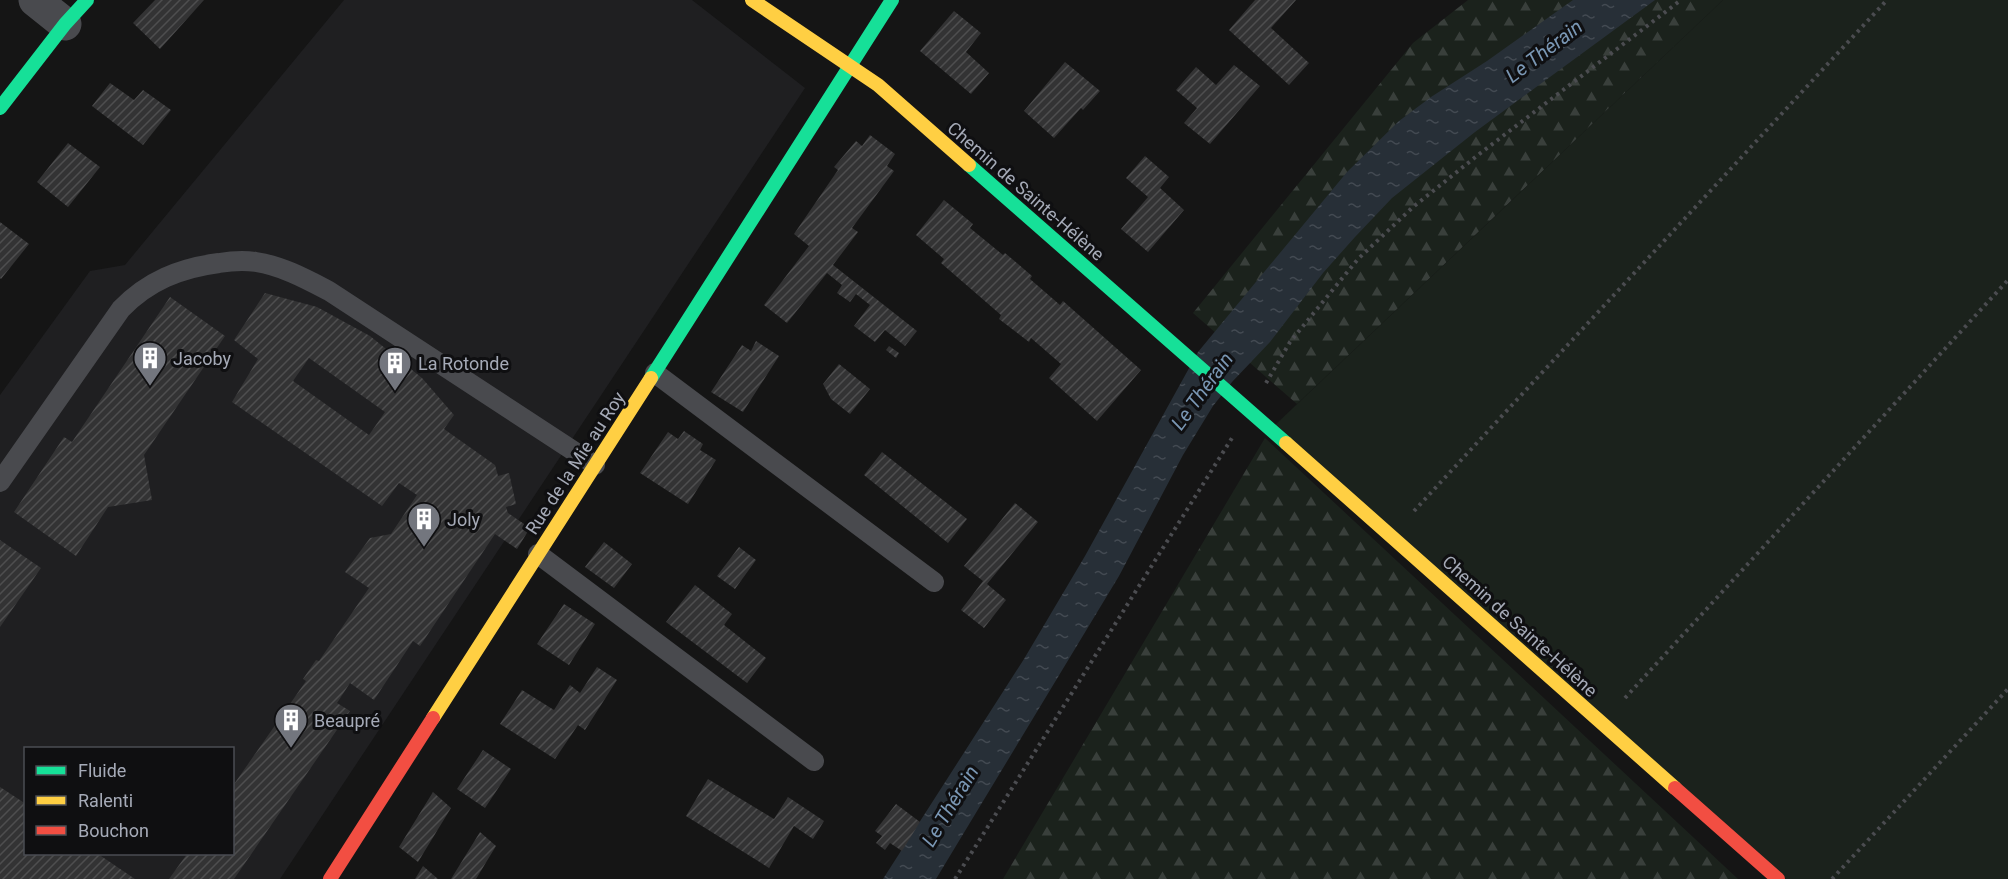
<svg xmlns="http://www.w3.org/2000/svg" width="2008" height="879" font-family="Roboto,sans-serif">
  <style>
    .built { fill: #1f1f21; fill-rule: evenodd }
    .forest { fill: url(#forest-firs) }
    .garden { fill: #1b221c }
    .water { fill: url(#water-ripples) }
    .building { fill: url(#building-hatch); fill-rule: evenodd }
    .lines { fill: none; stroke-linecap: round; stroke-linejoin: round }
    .path { stroke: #4b4c50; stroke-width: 4; stroke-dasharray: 3 4.5; stroke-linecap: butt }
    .lane { stroke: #494a4e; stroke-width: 20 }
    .street { stroke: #494a4e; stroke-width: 33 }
    .fast { stroke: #16e098; stroke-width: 14 }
    .slow { stroke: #ffcf43; stroke-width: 14 }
    .jam { stroke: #f24e42; stroke-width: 14 }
    .labels { text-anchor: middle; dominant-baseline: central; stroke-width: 6; stroke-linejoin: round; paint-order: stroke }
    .street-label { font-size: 18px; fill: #a5aab7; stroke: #0f0f11 }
    .poi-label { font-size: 18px; fill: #a5aab7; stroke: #0f0f11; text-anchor: start }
    .water-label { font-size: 20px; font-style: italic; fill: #7a97b4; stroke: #0f0f11 }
  </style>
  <defs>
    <pattern id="forest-firs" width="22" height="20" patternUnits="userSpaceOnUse" patternTransform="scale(1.5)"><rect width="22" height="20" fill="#1b221c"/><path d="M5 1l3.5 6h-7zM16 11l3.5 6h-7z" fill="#393f3b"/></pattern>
    <pattern id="water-ripples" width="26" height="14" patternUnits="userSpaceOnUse" patternTransform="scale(1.5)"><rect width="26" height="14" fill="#272f37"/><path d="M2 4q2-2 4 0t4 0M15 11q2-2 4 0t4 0" fill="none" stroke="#434a52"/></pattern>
    <pattern id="building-hatch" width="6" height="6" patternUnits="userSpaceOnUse" patternTransform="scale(1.5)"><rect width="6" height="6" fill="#333334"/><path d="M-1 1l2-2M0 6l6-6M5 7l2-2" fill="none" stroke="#4e4e4f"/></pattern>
  </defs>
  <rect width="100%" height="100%" fill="#151515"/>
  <!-- built -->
  <path class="built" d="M344,0H692L805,88L280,879H0V395L90,271L125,265ZM26,748H232V854H26Z"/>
  <!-- forest -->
  <path class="forest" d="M1468,0H1723L1297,404L1193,313L1413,43Z
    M1265,438L1738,879H1003Z"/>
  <!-- garden -->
  <path class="garden" d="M1723,0H2008V879H1786L1274,426Z"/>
  <!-- water -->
  <path class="water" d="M1573,0H1655L1475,132L1392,198L1355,237L1323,273L1270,342L1232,382L1213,406L1183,455L1119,576L936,879H883L1024,659L1085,556L1198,352L1347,172L1399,121L1431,97L1487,61Z"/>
  <!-- building -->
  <path class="building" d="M155,0H204L160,49L133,23Z
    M1255,0H1296L1271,28L1309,63L1289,85L1229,30Z
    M954,11L981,33L966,52L989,73L971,94L920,51Z
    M1065,62L1100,91L1083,110L1081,108L1054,138L1024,111Z
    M1234,65L1260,86L1210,144L1184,123L1197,108L1176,90L1196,67L1216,85Z
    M110,83L134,100L143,90L171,110L143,145L92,106Z
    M870,135L895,154L887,166L894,171L852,228L858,232L833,265L917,331L905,346L885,330L875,342L854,326L870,305L856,294L850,302L837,293L842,285L827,273L787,323L764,305L809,246L794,234L838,170L834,167L856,141L862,146Z
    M68,143L100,167L68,207L37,182Z
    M1145,156L1169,177L1160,188L1184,210L1148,252L1121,229L1148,197L1126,178Z
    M944,200L973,224L970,228L1003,255L1005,253L1032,276L1030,279L1060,305L1063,301L1141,370L1097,421L1049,378L1061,364L1031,338L1029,342L999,319L1001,315L941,263L944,259L916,235Z
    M0,222L29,244L1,279L0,278Z
    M265,293L317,307L370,336L422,378L454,415L444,429L495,465L498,476L509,473L516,504L506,507L508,513L530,528L517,549L495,534L420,646L413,641L374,700L350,683L337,703L350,711L234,879H169L187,854H232V787L306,681L303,679L316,660L319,661L369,588L345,572L370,538L391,534L417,495L399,483L382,506L232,402L258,359L234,340ZM309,358L385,412L369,435L293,381Z
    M170,297L225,336L144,455L152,500L108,507L76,556L14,512L64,437L72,442Z
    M756,341L779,356L743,412L711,392L742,345L751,351Z
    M889,346L899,353L896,358L886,350Z
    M839,364L870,389L850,414L831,399L823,384Z
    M684,431L703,444L700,450L716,460L688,504L640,473L668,432L678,439Z
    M882,452L967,519L948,543L864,475Z
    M1015,503L1038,522L987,584L1006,600L984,628L961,610L983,581L964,566Z
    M0,540L41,568L0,627Z
    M604,542L632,564L614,588L585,567Z
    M739,547L756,560L735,589L717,576Z
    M695,585L732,614L724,625L766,658L747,683L666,622Z
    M564,604L595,624L569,665L537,644Z
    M597,667L617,680L585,730L578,725L555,759L500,724L522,690L554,710L570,685L580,693Z
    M483,750L511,769L485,808L457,789Z
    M708,779L774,819L788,797L824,821L813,839L794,826L769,868L686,816Z
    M0,787L26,804V854H98L135,879H0Z
    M433,792L451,808L418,862L399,847Z
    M896,804L920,822L902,851L890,843L885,850L876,843L882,836L875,831Z
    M480,832L496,846L476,879H451Z
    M423,866L438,879H415Z"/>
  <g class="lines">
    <!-- path -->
    <path class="path" d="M1266,383L1290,342L1358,259L1413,207L1478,155L1681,0
      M1414,511L1887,0
      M1625,698L2008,280
      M955,879L1232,438
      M1832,879L2008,689"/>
    <!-- lane -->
    <path class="lane" d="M655,373L934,582
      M0,482L121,309C148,281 180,268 219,263C231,261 244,260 256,262C282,266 306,279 329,291L595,465
      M538,554L814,761"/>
    <!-- street -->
    <path class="street" d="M35,0L65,24"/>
    <!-- fast -->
    <path class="fast" d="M0,108L65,24L87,0
      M969,165L1286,443
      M651,378L892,0"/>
    <!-- slow -->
    <path class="slow" d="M752,0L878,85L969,165
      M1286,443L1675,788
      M433,718L651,378"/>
    <!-- jam -->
    <path class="jam" d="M1675,788L1778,879
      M330,879L433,718"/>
  </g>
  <!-- icons -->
  <defs>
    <g id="building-pin" transform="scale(1.725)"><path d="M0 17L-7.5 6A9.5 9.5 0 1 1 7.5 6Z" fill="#73767e" stroke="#0f0f11"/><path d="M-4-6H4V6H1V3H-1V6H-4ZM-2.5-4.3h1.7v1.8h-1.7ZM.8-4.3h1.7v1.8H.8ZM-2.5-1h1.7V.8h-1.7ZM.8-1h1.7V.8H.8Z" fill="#fff"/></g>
  </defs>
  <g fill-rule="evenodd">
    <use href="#building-pin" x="150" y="358"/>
    <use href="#building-pin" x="395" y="363"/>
    <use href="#building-pin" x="424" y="519"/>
    <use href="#building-pin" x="291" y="720"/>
  </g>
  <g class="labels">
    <!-- street labels -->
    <g class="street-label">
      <text transform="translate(1026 191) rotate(41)">Chemin de Sainte-Hélène</text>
      <text transform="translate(575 463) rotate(-57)">Rue de la Mie au Roy</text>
      <text transform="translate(1520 626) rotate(42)">Chemin de Sainte-Hélène</text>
    </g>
    <!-- poi labels -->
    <g class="poi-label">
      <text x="173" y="358">Jacoby</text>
      <text x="418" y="363">La Rotonde</text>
      <text x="447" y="519">Joly</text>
      <text x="314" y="720">Beaupré</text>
    </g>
    <!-- water labels -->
    <g class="water-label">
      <text transform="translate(1544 51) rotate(-37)">Le Thérain</text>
      <text transform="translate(1202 391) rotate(-54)">Le Thérain</text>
      <text transform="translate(950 806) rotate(-59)">Le Thérain</text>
    </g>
  </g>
  <!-- legend -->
  <rect x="24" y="747" width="210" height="108" fill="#0f0f11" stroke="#4b4d53" stroke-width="1.5"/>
  <rect x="36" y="766" width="30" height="9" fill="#16e098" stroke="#4b4d53" stroke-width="1.5"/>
  <text x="78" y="777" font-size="18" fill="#a5aab7">Fluide</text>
  <rect x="36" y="796" width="30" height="9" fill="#ffcf43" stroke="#4b4d53" stroke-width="1.5"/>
  <text x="78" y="807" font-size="18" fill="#a5aab7">Ralenti</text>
  <rect x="36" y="826" width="30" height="9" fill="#f24e42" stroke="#4b4d53" stroke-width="1.5"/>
  <text x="78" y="837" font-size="18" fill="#a5aab7">Bouchon</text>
</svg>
